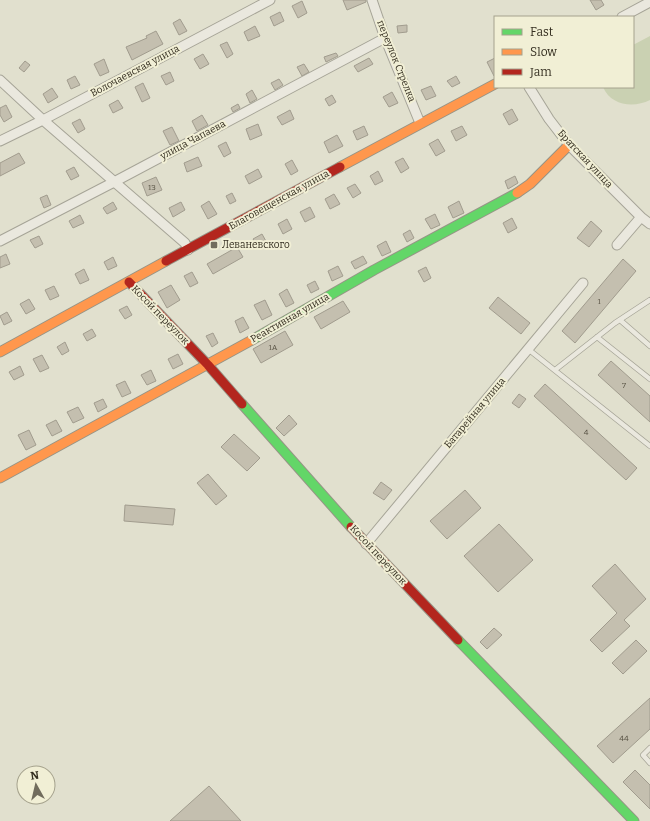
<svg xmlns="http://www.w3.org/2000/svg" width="650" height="821" font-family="Bitter,serif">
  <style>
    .green { fill: #cad1b2 }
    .building { fill: #c4bfaf; stroke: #a19c8e }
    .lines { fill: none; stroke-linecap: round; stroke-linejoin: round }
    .lane-casing { stroke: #a6a497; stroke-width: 6 }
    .street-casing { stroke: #a6a497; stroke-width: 11 }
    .fast-casing { stroke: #969486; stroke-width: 11 }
    .slow-casing { stroke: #969486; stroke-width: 11 }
    .jam-casing { stroke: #969486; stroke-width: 11 }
    .lane { stroke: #eae8de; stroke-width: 4.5 }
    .street { stroke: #eae8de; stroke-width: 9 }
    .fast { stroke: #63d668; stroke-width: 9 }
    .slow { stroke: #ff974d; stroke-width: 9 }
    .jam { stroke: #b3261e; stroke-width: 9 }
    .poi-dot { fill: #716c5d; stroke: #f1efd5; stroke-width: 1.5 }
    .labels { text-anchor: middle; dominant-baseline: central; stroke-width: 4; stroke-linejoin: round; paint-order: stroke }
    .number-label { font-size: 8px; fill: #585244 }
    .street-label { font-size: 10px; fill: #342e20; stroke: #f1efd5 }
    .poi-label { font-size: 10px; fill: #342e20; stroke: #f1efd5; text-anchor: start }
  </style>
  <rect width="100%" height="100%" fill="#e1e0ce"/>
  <!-- green -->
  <path class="green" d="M650,36V100C634,108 611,106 603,87H633V45Z"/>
  <!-- building -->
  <path class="building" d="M343,0H366V2L347,10Z
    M590,0H601L604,5L596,10Z
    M302,1L307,13L298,18L292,6Z
    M280,12L284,21L274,26L270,17Z
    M180,19L187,31L179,35L173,23Z
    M407,25V32L398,33L397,26Z
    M255,26L260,36L248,41L244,32Z
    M156,31L163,44L132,60L126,47L147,38L146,36Z
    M227,42L233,54L227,58L220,45Z
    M336,53L338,56L326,62L324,57Z
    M203,54L209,64L200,69L194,59Z
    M369,58L373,64L358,72L354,66Z
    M495,58V76H494L487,62Z
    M104,59L109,72L100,76L94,64Z
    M25,61L30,65L24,72L19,68Z
    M304,64L309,72L302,76L297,67Z
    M170,72L174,81L166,85L161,76Z
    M75,76L80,85L71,89L67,80Z
    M456,76L460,83L452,87L447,81Z
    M279,79L283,85L275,90L271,83Z
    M143,83L150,98L142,102L135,87Z
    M431,86L436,96L426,100L421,90Z
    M52,88L58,97L48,103L43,94Z
    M252,90L257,99L250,103L246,94Z
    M392,92L398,103L389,107L383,97Z
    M332,95L336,102L329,106L325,99Z
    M118,100L123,108L113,113L109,105Z
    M238,104L240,108L233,112L231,108Z
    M6,105L12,117L4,122L0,115V108Z
    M512,109L518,120L509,125L503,114Z
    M290,110L294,119L282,125L277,117Z
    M202,115L208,125L197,131L192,121Z
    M80,119L85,129L78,133L72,123Z
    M258,124L262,135L250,140L246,129Z
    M364,126L368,135L357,140L353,131Z
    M462,126L467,135L456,141L451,131Z
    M172,127L179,141L170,145L163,131Z
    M337,135L343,146L329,153L324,142Z
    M438,139L445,151L436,156L429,144Z
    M226,142L231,153L224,157L218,146Z
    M19,153L25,163L0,176V163Z
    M198,157L202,166L187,172L184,163Z
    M403,158L409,168L401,173L395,162Z
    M292,160L298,171L291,175L285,164Z
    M74,167L79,176L71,180L66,171Z
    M258,169L262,177L249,184L245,176Z
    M378,171L383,181L375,185L370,176Z
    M515,176L518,183L508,189L505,181Z
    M156,177L162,190L147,196L142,183Z
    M355,184L361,193L353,198L347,188Z
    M232,193L236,201L230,204L226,196Z
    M334,194L340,204L330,209L325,199Z
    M47,195L51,205L44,208L40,198Z
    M209,201L217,214L208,219L201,206Z
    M459,201L464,213L453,218L448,207Z
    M113,202L117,209L107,214L103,208Z
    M181,202L185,210L173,217L169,208Z
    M310,207L315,217L305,222L300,212Z
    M435,214L440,225L431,229L425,219Z
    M80,215L84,223L73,228L69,221Z
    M512,218L517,228L508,233L503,223Z
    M287,219L292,229L283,234L278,224Z
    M591,221L602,231L589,247L577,238Z
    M410,230L414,238L407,242L403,234Z
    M262,234L267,243L259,248L253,239Z
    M39,236L43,244L35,248L30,240Z
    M386,241L391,252L382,256L377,246Z
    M237,247L243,257L213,274L207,264Z
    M6,254L10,264L0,268V257Z
    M363,256L367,263L355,269L351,262Z
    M113,257L117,266L108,270L104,262Z
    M623,259L636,271L575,343L562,331Z
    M338,266L343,276L332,281L328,271Z
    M426,267L431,278L424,282L418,271Z
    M84,269L89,280L80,284L75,274Z
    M192,272L198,283L190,287L184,276Z
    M315,281L319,289L311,293L307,285Z
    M171,285L180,300L167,308L158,292Z
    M54,286L59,296L50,300L45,290Z
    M287,289L294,303L286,307L279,294Z
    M498,297L530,323L521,334L489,308Z
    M29,299L35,309L26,314L20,304Z
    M265,300L272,315L262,320L254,305Z
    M343,301L350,312L321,329L314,317Z
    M127,306L132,315L125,319L119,310Z
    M7,312L12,321L4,325L0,316Z
    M243,317L249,328L240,333L235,321Z
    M92,329L96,336L87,341L83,334Z
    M285,331L293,345L261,363L253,349Z
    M213,333L218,343L212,347L206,336Z
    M65,342L69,351L62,355L57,347Z
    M178,354L183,364L173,369L168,359Z
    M42,355L49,368L40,372L33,359Z
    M611,361L650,396V422L598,375Z
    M20,366L24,375L14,380L9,372Z
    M151,370L156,381L147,385L141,375Z
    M125,381L131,393L122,397L116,385Z
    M545,384L637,468L626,480L534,396Z
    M519,394L526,399L519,408L512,403Z
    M103,399L107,407L98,412L94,403Z
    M78,407L84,418L73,423L67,412Z
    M289,415L297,424L284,436L276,428Z
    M56,420L62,431L52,436L46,425Z
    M29,430L36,445L26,450L18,435Z
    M234,434L260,458L247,471L221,447Z
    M208,474L227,496L216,505L197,483Z
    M381,482L392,490L384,500L373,493Z
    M465,490L481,508L447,539L430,521Z
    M125,505L175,509L173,525L124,521Z
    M499,524L533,560L498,592L464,556Z
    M615,564L646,599L624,620L630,626L602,652L590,640L617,613L592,586Z
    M494,628L502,635L487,649L480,642Z
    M636,640L647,651L623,674L612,663Z
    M650,698V729L613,763L597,746Z
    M635,770L650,785V809L623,782Z
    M209,786L241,821H170Z"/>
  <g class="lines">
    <!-- lane casing -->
    <g class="lane-casing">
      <path id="lane" d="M620,320L650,346
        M597,337L650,379
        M528,349L650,446
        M555,370L615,323L650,300
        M650,748L643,755L650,763"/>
    </g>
    <!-- street casing -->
    <g class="street-casing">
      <path id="street" d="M372,0L385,38L420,123
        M622,17L650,2
        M0,80L43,120L185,243L188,250
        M529,87L549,119L569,145L641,217L650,224
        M0,141L43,120L270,0
        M0,241L114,182L385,38
        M617,245L641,217
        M366,544L583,283"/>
    </g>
    <!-- fast casing -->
    <g class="fast-casing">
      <path id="fast" d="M252,340L374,270L517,193
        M242,404L351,527
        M458,640L634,821"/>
    </g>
    <!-- slow casing -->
    <g class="slow-casing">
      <path id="slow" d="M340,167L495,84
        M517,193L530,184L569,145
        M0,352L166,261
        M0,478L252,340"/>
    </g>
    <!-- jam casing -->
    <g class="jam-casing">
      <path id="jam" d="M166,261L340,167
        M129,282L208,365L242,404
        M351,527L458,640"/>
    </g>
    <!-- lane -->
    <use href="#lane" class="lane"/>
    <!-- street -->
    <use href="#street" class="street"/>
    <!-- fast -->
    <use href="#fast" class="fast"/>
    <!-- slow -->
    <use href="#slow" class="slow"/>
    <!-- jam -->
    <use href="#jam" class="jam"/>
  </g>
  <!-- markers -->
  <rect class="poi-dot" x="210" y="241" width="8" height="8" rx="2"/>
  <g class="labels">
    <!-- number labels -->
    <g class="number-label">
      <text x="152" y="187">13</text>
      <text x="599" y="301">1</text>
      <text x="273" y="347">1А</text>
      <text x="624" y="385">7</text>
      <text x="586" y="432">4</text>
      <text x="624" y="738">44</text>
    </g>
    <!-- street labels -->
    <g class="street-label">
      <text transform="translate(396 61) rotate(68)">переулок Стрелка</text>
      <text transform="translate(135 71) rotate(-28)">Волочаевская улица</text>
      <text transform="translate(193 140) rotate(-28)">улица Чапаева</text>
      <text transform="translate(585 159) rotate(47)">Братская улица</text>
      <text transform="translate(279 200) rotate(-29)">Благовещенская улица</text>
      <text transform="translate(160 315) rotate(46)">Косой переулок</text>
      <text transform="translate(290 318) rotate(-30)">Реактивная улица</text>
      <text transform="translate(475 413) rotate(-50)">Батарейная улица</text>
      <text transform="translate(378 555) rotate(47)">Косой переулок</text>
    </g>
    <!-- poi labels -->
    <g class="poi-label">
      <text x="222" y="245">Леваневского</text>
    </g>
  </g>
  <!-- legend -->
  <rect x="494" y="16" width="140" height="72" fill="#f1efd5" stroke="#a5a28d"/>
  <rect x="502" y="29" width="20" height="6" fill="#63d668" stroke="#a5a28d"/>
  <text x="530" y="36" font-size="12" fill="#342e20">Fast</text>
  <rect x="502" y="49" width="20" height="6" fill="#ff974d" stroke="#a5a28d"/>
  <text x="530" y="56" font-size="12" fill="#342e20">Slow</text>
  <rect x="502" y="69" width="20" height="6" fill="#b3261e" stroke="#a5a28d"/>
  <text x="530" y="76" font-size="12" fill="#342e20">Jam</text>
  <!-- north arrow -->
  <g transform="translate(36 785) rotate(352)"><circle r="19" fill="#f1efd5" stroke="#a5a28d"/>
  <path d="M0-3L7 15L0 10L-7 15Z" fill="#716c5d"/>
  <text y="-6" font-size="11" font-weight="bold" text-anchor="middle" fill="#342e20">N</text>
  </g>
</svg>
